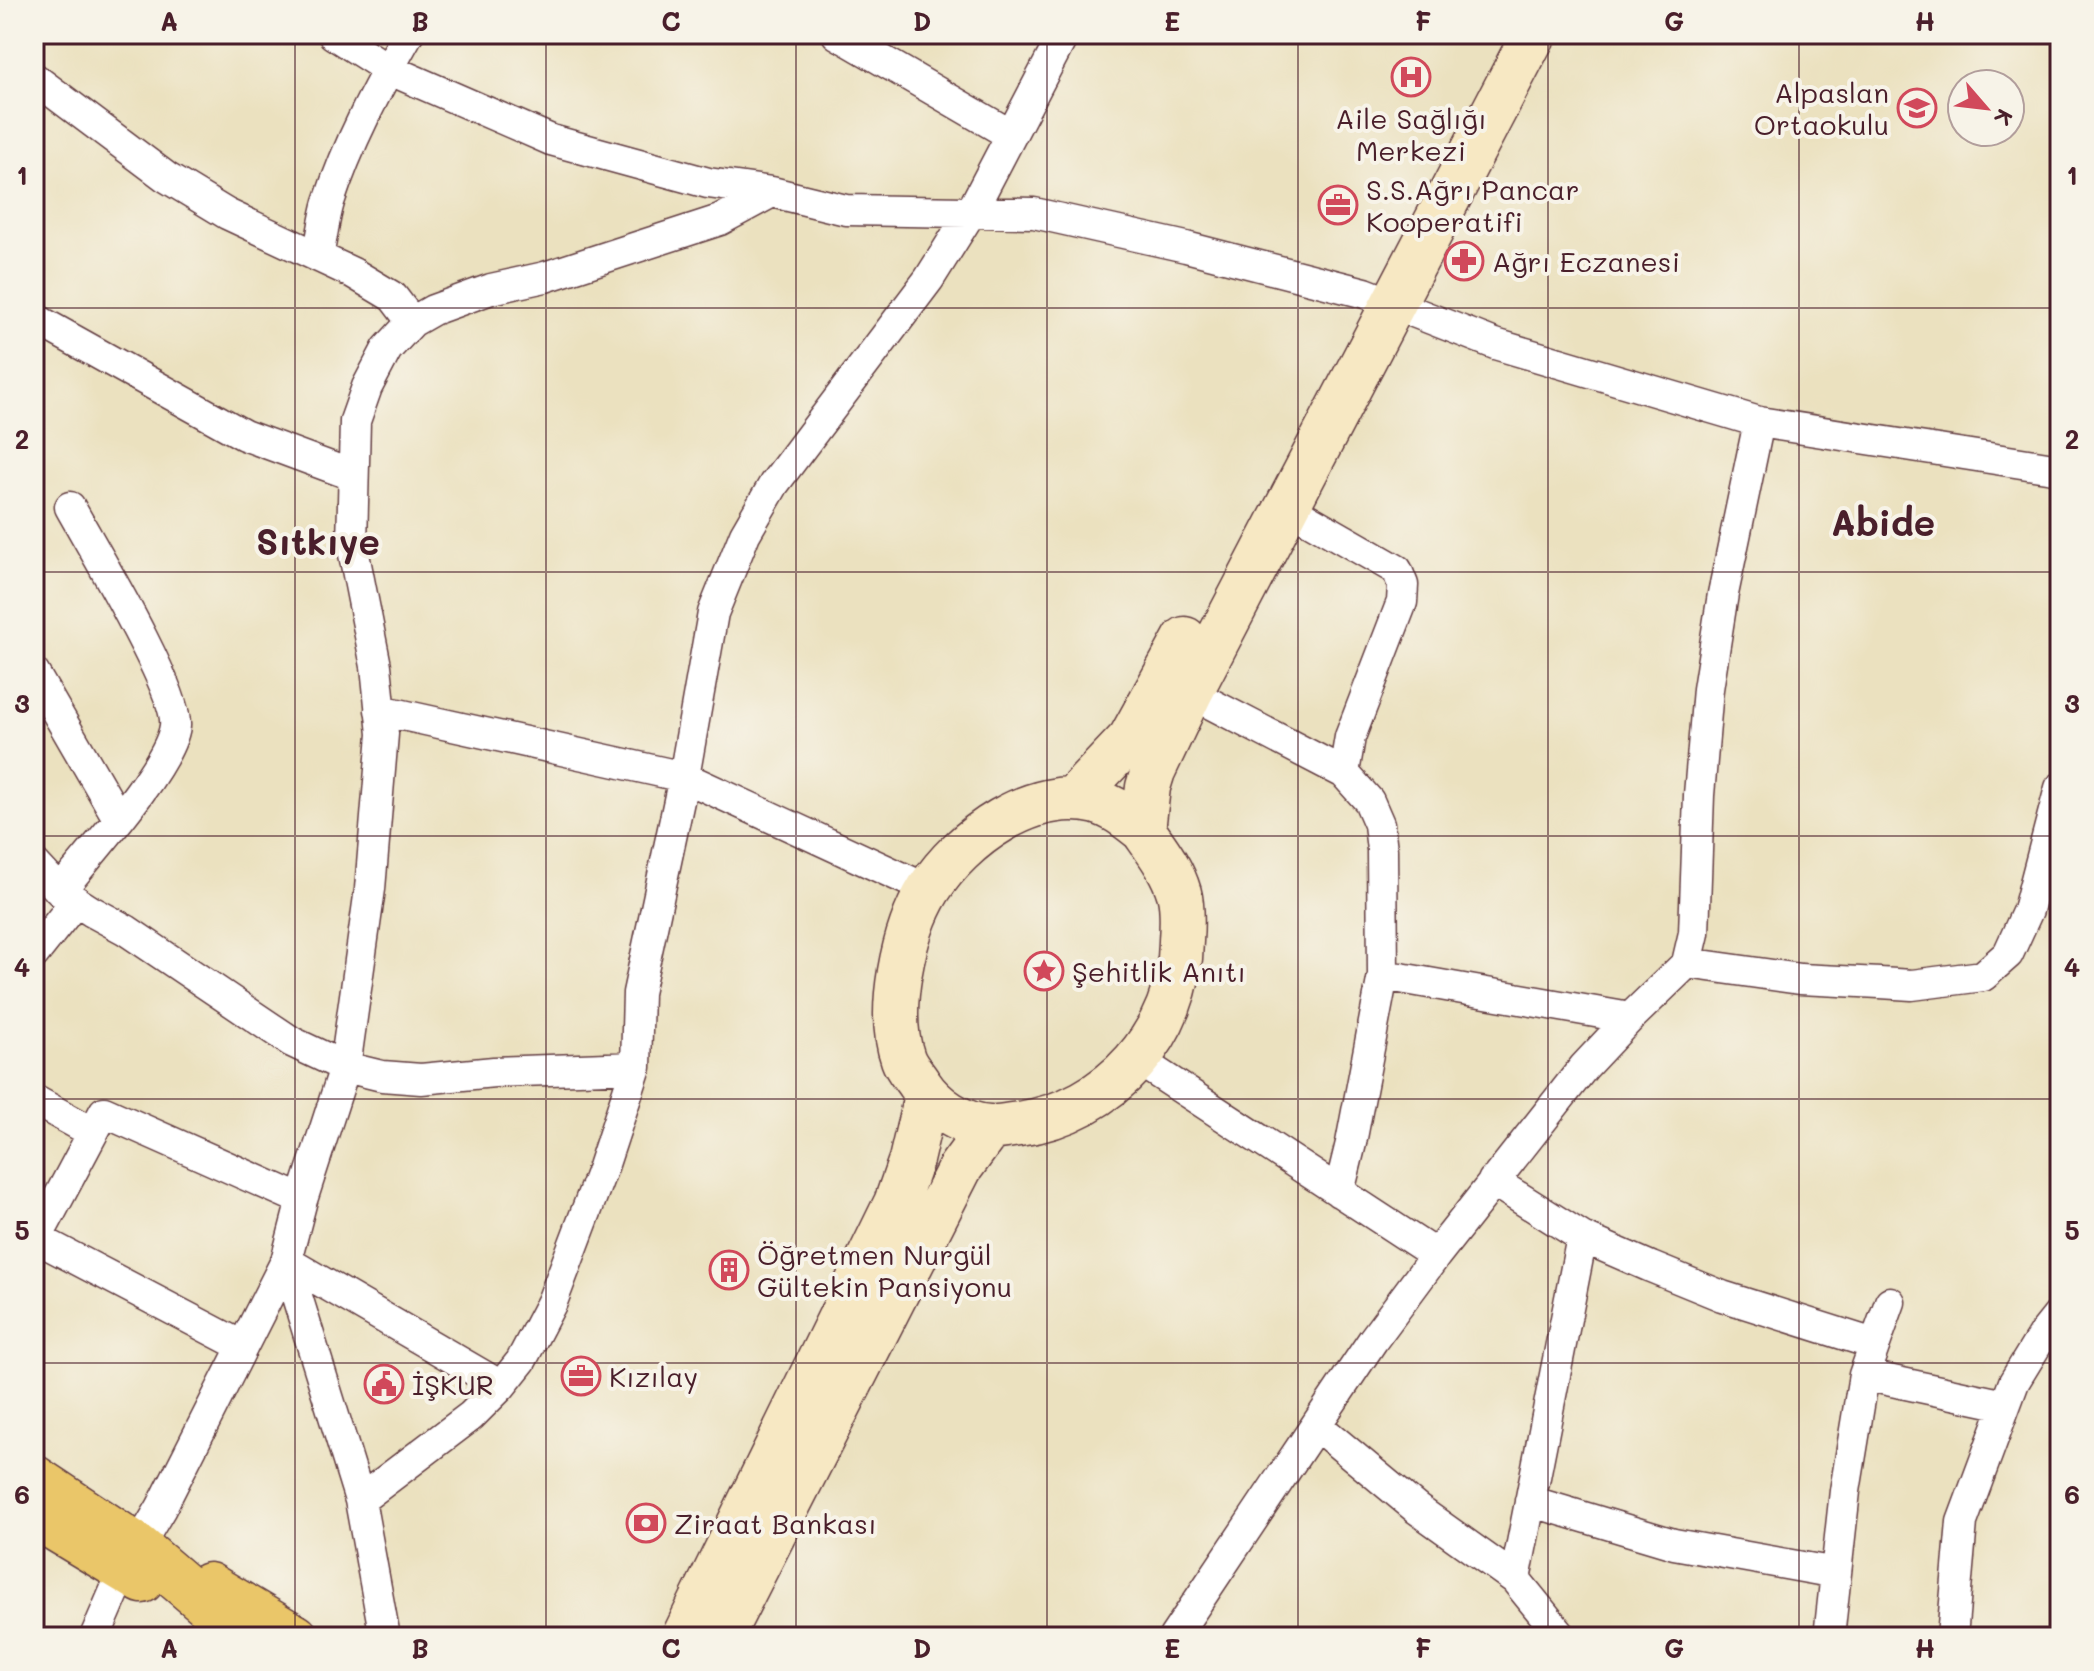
<svg xmlns="http://www.w3.org/2000/svg" width="2094" height="1671" font-family="Mali,sans-serif">
  <style>
    .lines { fill: none; stroke-linecap: round; stroke-linejoin: round }
    .minor-casing { stroke: #623c41; stroke-width: 33 }
    .secondary-casing { stroke: #623c41; stroke-width: 47 }
    .primary-casing { stroke: #623c41; stroke-width: 47 }
    .minor { stroke: #fff; stroke-width: 30 }
    .secondary { stroke: #f7e8c3; stroke-width: 44 }
    .primary { stroke: #eac669; stroke-width: 44 }
    .grid { fill: none; stroke: #4a1f2b; stroke-width: 2; stroke-opacity: 0.55 }
    .labels { text-anchor: middle; dominant-baseline: central; stroke-width: 8; stroke-linejoin: round; paint-order: stroke }
    .poi-label { font-size: 28px; fill: #4a1f2b; stroke: #f7f3e8; text-anchor: start }
    .district-label { font-size: 36px; font-weight: bold; fill: #4a1f2b; stroke: #f7f3e8 }
    .neatline { fill: none; stroke: #4a1f2b; stroke-width: 3 }
    .grid-label { font-size: 26px; text-anchor: middle; font-weight: bold; fill: #4a1f2b }
  </style>
  <rect width="100%" height="100%" fill="#f7f3e8"/>
  <filter id="ink" filterUnits="userSpaceOnUse"><feTurbulence type="fractalNoise" baseFrequency=".0125" numOctaves="2"/><feDisplacementMap in="SourceGraphic" scale="16" xChannelSelector="R" yChannelSelector="G"/><feConvolveMatrix kernelMatrix="1 2 1 2 8 2 1 2 1" color-interpolation-filters="sRGB"/></filter>
  <filter id="wash" filterUnits="userSpaceOnUse"><feTurbulence type="fractalNoise" baseFrequency=".006" numOctaves="4" result="noise"/><feDisplacementMap in="SourceGraphic" scale="32" xChannelSelector="R" yChannelSelector="G"/><feGaussianBlur stdDeviation="1.8" result="paint"/><feColorMatrix in="noise" values="0 0 0 0 0 0 0 0 0 0 0 0 0 0 0 0 0 1.4 0 .05"/><feComposite in="paint" operator="in"/></filter>
  <g filter="url(#wash)">
    <rect width="100%" height="100%" fill="#ebe1bf"/>
  </g>
  <g filter="url(#ink)">
    <g class="lines">
      <!-- minor casing -->
      <g class="minor-casing">
        <path id="minor" d="M333,34L388,69L551,140L708,183L772,192L846,210L1034,213L1186,247L1365,293L1495,344L1759,422L2060,469
          M837,34L1011,135
          M34,78L166,177L227,214L353,273L393,297L412,322
          M318,256C322,238 324,219 329,202C348,143 378,87 408,34
          M34,318L244,435L352,475
          M1287,507L1397,570L1403,585L1402,602L1350,737L1344,773L1369,801L1379,824L1382,850L1383,975L1351,1143L1339,1192
          M34,673L118,818
          M1190,693L1344,773
          M380,710L684,777L929,890
          M34,863L60,891L91,911L126,930L292,1042L345,1067L382,1076L421,1079L494,1072L636,1067
          M60,891C88,856 170,766 175,726C179,692 91,545 70,507
          M34,954L76,901
          M1687,963L1800,979L1880,983L1912,985L1983,976L2008,954L2028,910L2060,788
          M1383,975L1630,1018
          M1138,1060L1436,1255
          M34,1100L92,1132
          M1493,1181L1582,1237L1651,1267L1722,1296L1874,1344
          M34,1237L242,1346
          M37,1238L104,1112L302,1200
          M286,1261L360,1500L385,1637
          M286,1261L501,1386
          M1864,1375L2005,1405
          M1316,1425L1417,1509L1515,1579L1562,1637
          M360,1500L471,1416L501,1386L521,1361L552,1302L603,1167L636,1067L638,993L684,777L713,613L745,534L774,484L929,279L971,212L1064,34
          M1530,1501L1674,1544L1836,1573
          M1515,1579L1582,1237
          M95,1637L123,1572L161,1508L286,1261L302,1200L345,1067L370,889L383,734L376,666L352,544L355,421L367,387L387,349L412,322L433,310L491,289L545,277L720,220L772,192
          M1174,1637L1373,1340L1436,1255L1584,1067L1630,1018L1687,963L1694,933L1699,795L1708,689L1723,594L1759,422
          M1829,1637L1845,1491L1864,1375L1890,1302
          M1952,1637L1962,1522L2014,1382L2044,1333L2060,1313"/>
      </g>
      <!-- secondary casing -->
      <g class="secondary-casing">
        <path id="secondary" d="M1073,799L1130,739L1185,639
          M1143,830C1129,819 1115,807 1097,802C1032,786 962,838 929,889C903,931 886,1012 903,1059C906,1068 914,1076 919,1084C934,1107 961,1125 989,1127C999,1128 1010,1125 1019,1124C1111,1111 1180,1033 1181,941C1182,926 1183,907 1179,893C1172,869 1157,850 1143,830L1148,787L1153,771L1190,693L1534,34
          M684,1637L896,1203L911,1160L926,1096
          M721,1637L960,1168L990,1127"/>
      </g>
      <!-- primary casing -->
      <g class="primary-casing">
        <path id="primary" d="M34,1477L138,1546L234,1628
          M34,1516L142,1581
          M209,1585L296,1637"/>
      </g>
      <!-- minor -->
      <use href="#minor" class="minor"/>
      <!-- secondary -->
      <use href="#secondary" class="secondary"/>
      <!-- primary -->
      <use href="#primary" class="primary"/>
    </g>
  </g>
  <!-- grid -->
  <path class="grid" d="M295,34V1637M546,34V1637M796,34V1637M1047,34V1637M1298,34V1637M1548,34V1637M1799,34V1637M34,308H2060M34,572H2060M34,836H2060M34,1099H2060M34,1363H2060"/>
  <!-- icons -->
  <defs>
    <g id="hospital-ring" transform="scale(2)"><circle r="9.5" fill="#f7f3e8" stroke="#d1495b" stroke-width="1.5"/><path d="M-5-5h3v3.5h4V-5h3V5h-3V1.5h-4V5h-3Z" fill="#d1495b"/></g>
    <g id="school-ring" transform="scale(2)"><circle r="9.5" fill="#f7f3e8" stroke="#d1495b" stroke-width="1.5"/><path d="M0-5L7-2L0 1L-7-2ZM-4 1L0 2.5L4 1V4Q0 6-4 4Z" fill="#d1495b"/></g>
    <g id="office-ring" transform="scale(2)"><circle r="9.5" fill="#f7f3e8" stroke="#d1495b" stroke-width="1.5"/><path d="M-6-3h4V-5.5h4V-3h4V5H-6ZM-1-4.5V-3h2v-1.5ZM-6 0V1H6V0Z" fill="#d1495b"/></g>
    <g id="pharmacy-ring" transform="scale(2)"><circle r="9.5" fill="#f7f3e8" stroke="#d1495b" stroke-width="1.5"/><path d="M-2-6h4v4h4v4h-4v4h-4v-4h-4v-4h4Z" fill="#d1495b"/></g>
    <g id="sight-ring" transform="scale(2)"><circle r="9.5" fill="#f7f3e8" stroke="#d1495b" stroke-width="1.5"/><path d="M0-6L1.8-2.2L6-1.7L2.9 1.2L3.7 5.4L0 3.3L-3.7 5.4L-2.9 1.2L-6-1.7L-1.8-2.2Z" fill="#d1495b"/></g>
    <g id="building-ring" transform="scale(2)"><circle r="9.5" fill="#f7f3e8" stroke="#d1495b" stroke-width="1.5"/><path d="M-4-6H4V6H1V3H-1V6H-4ZM-2.5-4.3h1.7v1.8h-1.7ZM.8-4.3h1.7v1.8H.8ZM-2.5-1h1.7V.8h-1.7ZM.8-1h1.7V.8H.8Z" fill="#d1495b"/></g>
    <g id="civic-ring" transform="scale(2)"><circle r="9.5" fill="#f7f3e8" stroke="#d1495b" stroke-width="1.5"/><path d="M-.6-6.5H3V-4.5H.6V-3L4-1V1h2V6H-6V1h2V-1L-.6-3ZM-1.2 2.5V6h2.4V2.5Z" fill="#d1495b"/></g>
    <g id="bank-ring" transform="scale(2)"><circle r="9.5" fill="#f7f3e8" stroke="#d1495b" stroke-width="1.5"/><path d="M-6-4H6V4H-6ZM0-2.3a2.3 2.3 0 1 0 0 4.6a2.3 2.3 0 1 0 0-4.6Z" fill="#d1495b"/></g>
  </defs>
  <g fill-rule="evenodd">
    <use href="#hospital-ring" x="1411" y="77"/>
    <use href="#school-ring" x="1917" y="108"/>
    <use href="#office-ring" x="1338" y="205"/>
    <use href="#pharmacy-ring" x="1464" y="261"/>
    <use href="#sight-ring" x="1044" y="971"/>
    <use href="#building-ring" x="729" y="1270"/>
    <use href="#office-ring" x="581" y="1376"/>
    <use href="#civic-ring" x="384" y="1384"/>
    <use href="#bank-ring" x="646" y="1523"/>
  </g>
  <g class="labels">
    <!-- poi labels -->
    <g class="poi-label">
      <text x="1889" y="92" text-anchor="end">Alpaslan<tspan x="1889" dy="32">Ortaokulu</tspan></text>
      <text x="1411" y="118" text-anchor="middle">Aile Sağlığı<tspan x="1411" dy="32">Merkezi</tspan></text>
      <text x="1366" y="189">S.S.Ağrı Pancar<tspan x="1366" dy="32">Kooperatifi</tspan></text>
      <text x="1492" y="261">Ağrı Eczanesi</text>
      <text x="1072" y="971">Şehitlik Anıtı</text>
      <text x="757" y="1254">Öğretmen Nurgül<tspan x="757" dy="32">Gültekin Pansiyonu</tspan></text>
      <text x="609" y="1376">Kızılay</text>
      <text x="412" y="1384">İŞKUR</text>
      <text x="674" y="1523">Ziraat Bankası</text>
    </g>
    <!-- district labels -->
    <g class="district-label">
      <text x="1883" y="521">Abide</text>
      <text x="318" y="540">Sıtkıye</text>
    </g>
  </g>
  <!-- margin -->
  <rect width="2094" height="1671" fill="none" stroke="#f7f3e8" stroke-width="88"/>
  <!-- north arrow -->
  <g transform="translate(1986 108) rotate(118)"><circle r="38" fill="#f7f3e8" stroke="#b29e9c" stroke-width="2"/>
  <path d="M0-6L14 30L0 20L-14 30Z" fill="#d1495b"/>
  <text y="-12" font-size="22" font-weight="bold" text-anchor="middle" fill="#4a1f2b">K</text>
  </g>
  <rect x="44" y="44" width="2006" height="1583" class="neatline"/>
  <g class="grid-label">
    <text x="169" y="31">A</text>
    <text x="420" y="31">B</text>
    <text x="671" y="31">C</text>
    <text x="922" y="31">D</text>
    <text x="1172" y="31">E</text>
    <text x="1423" y="31">F</text>
    <text x="1674" y="31">G</text>
    <text x="1925" y="31">H</text>
    <text x="22" y="185">1</text>
    <text x="2072" y="185">1</text>
    <text x="22" y="449">2</text>
    <text x="2072" y="449">2</text>
    <text x="22" y="713">3</text>
    <text x="2072" y="713">3</text>
    <text x="22" y="977">4</text>
    <text x="2072" y="977">4</text>
    <text x="22" y="1240">5</text>
    <text x="2072" y="1240">5</text>
    <text x="22" y="1504">6</text>
    <text x="2072" y="1504">6</text>
    <text x="169" y="1658">A</text>
    <text x="420" y="1658">B</text>
    <text x="671" y="1658">C</text>
    <text x="922" y="1658">D</text>
    <text x="1172" y="1658">E</text>
    <text x="1423" y="1658">F</text>
    <text x="1674" y="1658">G</text>
    <text x="1925" y="1658">H</text>
  </g>
</svg>
